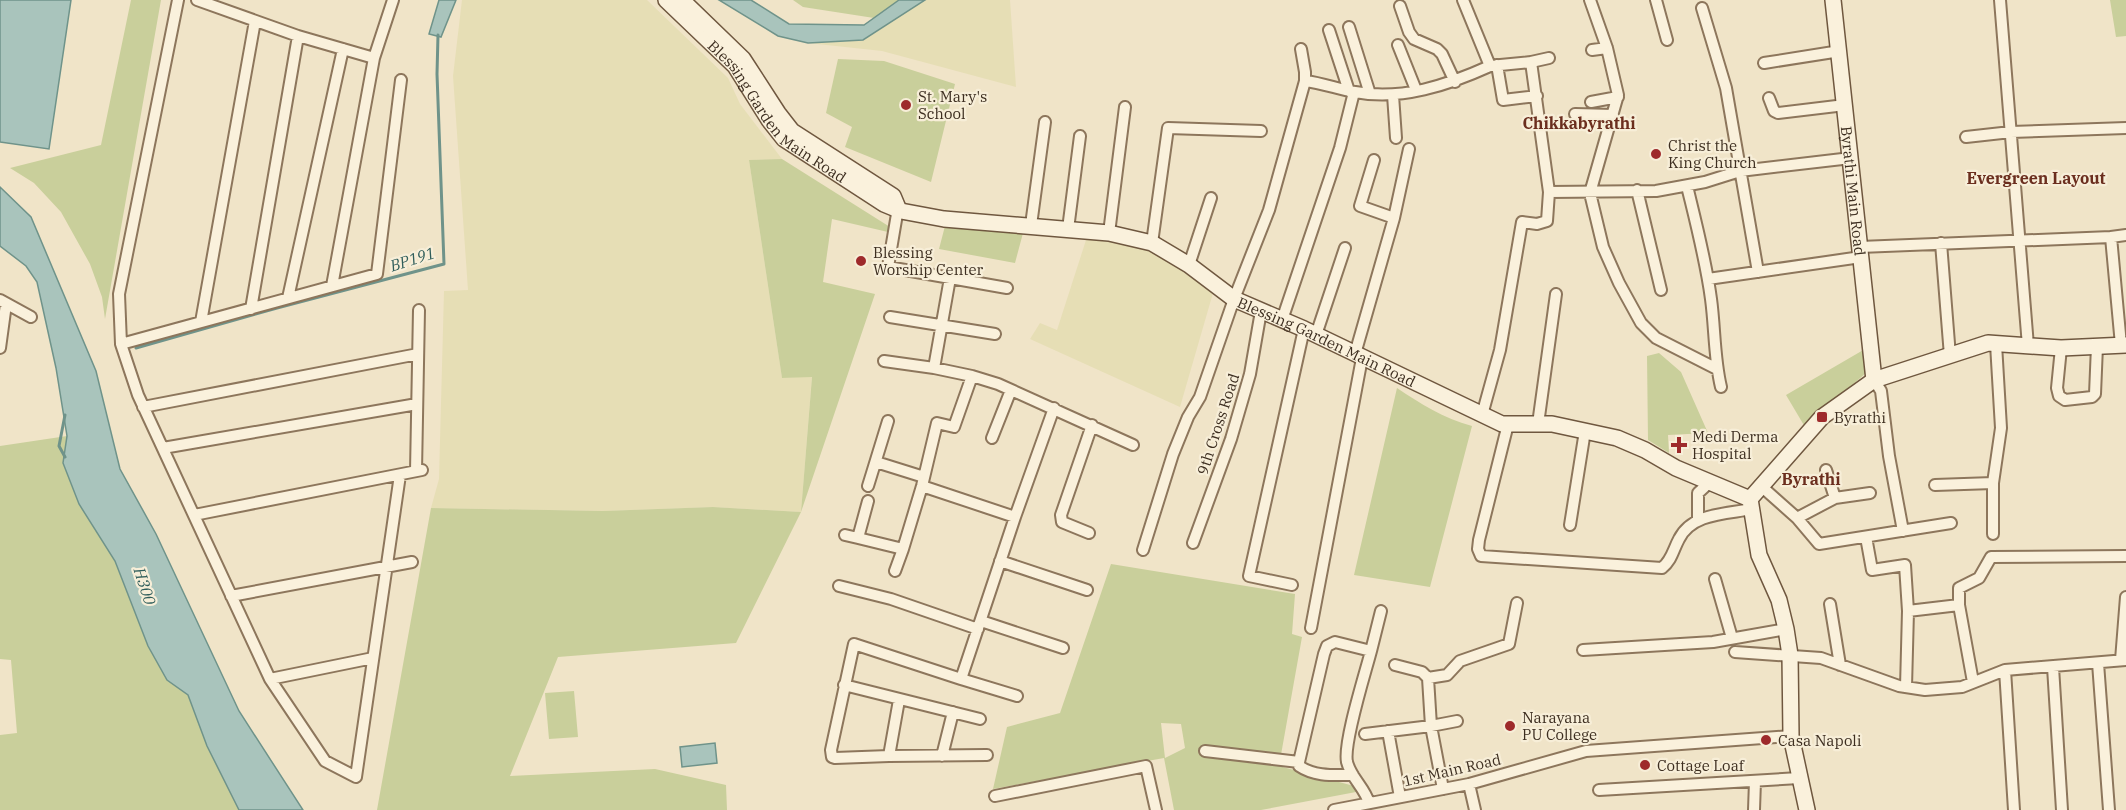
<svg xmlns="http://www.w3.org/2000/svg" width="2126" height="810" font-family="'IBM Plex Serif',serif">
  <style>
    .farmland { fill: #e6deb5 }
    .green { fill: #c9cf9b; fill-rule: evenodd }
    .water { fill: #a9c4bc; stroke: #6f938a; stroke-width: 1.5 }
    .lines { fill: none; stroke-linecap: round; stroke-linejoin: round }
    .stream { stroke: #6f938a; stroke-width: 3 }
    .street-casing { stroke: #8d765c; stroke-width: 14 }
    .secondary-casing { stroke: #6f573f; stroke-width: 18 }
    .street { stroke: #faf1dc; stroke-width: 10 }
    .secondary { stroke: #faf1dc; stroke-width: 15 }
    .poi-dot { fill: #9e2a2b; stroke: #f7eed8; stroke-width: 2 }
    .labels { text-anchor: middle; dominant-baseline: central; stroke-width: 4.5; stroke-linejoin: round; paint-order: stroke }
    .poi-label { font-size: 15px; fill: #3d2e20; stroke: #f7eed8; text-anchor: start }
    .street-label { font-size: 15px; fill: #3d2e20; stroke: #f7eed8 }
    .neighbourhood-label { font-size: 16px; font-weight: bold; fill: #6b2e1e; stroke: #f7eed8 }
    .water-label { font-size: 16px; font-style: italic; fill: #2f5d5a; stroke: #f7eed8 }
  </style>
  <rect width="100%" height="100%" fill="#f0e4c8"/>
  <!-- farmland -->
  <path class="farmland" d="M462,0H647L728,78L740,104L782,159L749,160L782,378L812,376L801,512L713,507L603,511L431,508L439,479L444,291L468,290L453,76Z
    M925,0H1010L1016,87L882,51L808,43L863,40Z
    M1087,237L1154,251L1187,269L1213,293L1180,407L1030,339L1040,323L1057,330Z"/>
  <!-- green -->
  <path class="green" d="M131,0H161L105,319L102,297L90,264L61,212L34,183L10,168L101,145Z
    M793,0H899L874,18L803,7Z
    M2110,0H2126V36L2116,37Z
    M838,59L884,61L955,84L931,182L845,147L852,127L826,113Z
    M782,159L890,227L888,232L832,219L823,282L875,294L801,512L736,643L558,657L510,776L655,769L726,785L727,810H377L431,508L603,511L713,507L801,512L812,377L782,378L749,160Z
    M945,226L1023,233L1015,263L939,249Z
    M1865,349L1867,372L1805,427L1786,395Z
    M1659,353L1681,372L1708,433L1668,435L1669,453L1648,440L1647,356Z
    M1397,388C1421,404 1443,418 1472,426L1430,587L1354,575Z
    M67,436L63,463L79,504L115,561L148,646L167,679L188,695L207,746L239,810H0V735L17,733L11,660L0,659V446Z
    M1111,564L1295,594L1292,634L1302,637L1279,766L1354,786L1356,792L1261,810H1174L1164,758L993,789L1007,727L1060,713ZM1161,723L1181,724L1185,748L1165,758Z
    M574,691L578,737L549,739L545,693Z"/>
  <!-- water -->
  <path class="water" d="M0,0H71L49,149L0,142Z
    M439,0H456L441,37L429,34Z
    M719,0H751L789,24L864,25L899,0H925L863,40L808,43L778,36Z
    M0,187L31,217L96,371L120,469L156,534L239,711L303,810H239L207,746L188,695L167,680L148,646L115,561L79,504L63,463L67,436L56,368L37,282L26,266L0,246Z
    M715,743L717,763L682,767L680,747Z"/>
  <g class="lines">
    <!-- stream -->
    <path class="stream" d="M136,348L277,308L444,264L437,74L438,35
      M65,457L59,446L65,415"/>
    <!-- street casing -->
    <g class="street-casing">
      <path id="street" d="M178,0L119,294L121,344L138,395L270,679L325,761L356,777L400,475
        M197,0L298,36L374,58
        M1590,0L1607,48L1618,95L1590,193L1603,247L1619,283L1641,323L1656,338L1717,369
        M1656,0L1667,40
        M2000,0L2028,346
        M1400,6L1409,32L1414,39L1437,49L1442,54L1455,82
        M1702,8L1726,88L1758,272
        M1349,27L1370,94
        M1329,30L1349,91
        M1398,45L1416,90
        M1592,50L1607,48
        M1531,62L1549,58
        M1764,63L1840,51
        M1497,65L1503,100L1537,96
        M1305,81C1322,83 1338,89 1355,92C1401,101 1448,85 1490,66L1463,0
        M1393,95L1396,138
        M1769,98L1774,111L1778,113L1845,105
        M1591,102L1618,97
        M1575,114L1613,115
        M1966,137L2011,132L2126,128
        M1374,160L1360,206L1394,218
        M1687,186C1696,223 1706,261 1711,299C1715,328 1714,358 1721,387
        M1637,190L1661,290
        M1549,192L1656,191L1705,182L1740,171L1851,158
        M898,208L888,267L1007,288
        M1031,225L1045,122
        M1068,229L1080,136
        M1109,233L1125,107
        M2111,237L2126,235
        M1152,243L1168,128L1261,131
        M1941,243L1950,356
        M1860,247L2111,237L2121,345
        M1189,265L1211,198
        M950,278L934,368L972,376L998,384L1133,445
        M1708,279L1861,257
        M332,286L374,58L393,0
        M288,298L343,49
        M0,300L31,317
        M251,309L298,36
        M890,317L995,334
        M1282,320L1340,148L1354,92
        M201,322L255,21
        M1316,335L1345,248
        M121,344L377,274L401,80
        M0,348L6,304
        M2061,348L2057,388L2059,396L2065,400L2092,397L2095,394L2097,346
        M1355,354L1394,218L1409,149
        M884,361L934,368
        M1874,380L1881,391L1889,456L1903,531
        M143,407L418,354
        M1482,415L1500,350L1522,222L1537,224L1547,221L1549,192L1531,62L1490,66
        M1508,424L1479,540L1478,549L1481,556L1662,568C1672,560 1673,550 1679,539C1692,513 1726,514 1752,509
        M1538,424L1556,294
        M992,438L1011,390
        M163,448L417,404
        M876,462L924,477
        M1826,470L1835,498
        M416,471L419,310
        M1935,485L1993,483
        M868,486L888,421
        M922,486L1015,517L1054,408
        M1761,486L1797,518L1819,544L1951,523
        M868,501L858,538L903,549L922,486L937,423L954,427L972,376
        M194,515L422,470
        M1797,518L1835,498L1870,493
        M1698,519V493L1710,482
        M1570,525L1585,431
        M1089,533L1062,522L1061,515L1092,425
        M1993,534V483L2001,428L1996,344
        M845,535L858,538
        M1866,537L1872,570L1905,565L1908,611L1906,687
        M1193,543L1231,439L1250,374L1261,311
        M1143,550L1173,454L1188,417L1200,397L1234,299L1269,210L1305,81V72L1301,49
        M1000,561L1087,590
        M895,571L903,549
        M1715,579L1732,638
        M1292,585L1249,576L1304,329
        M839,586L891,599L978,629
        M231,596L412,562
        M1830,604L1840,665
        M1959,605L1973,682
        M1908,611L1959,605V588L1979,578L1991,557L2126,556
        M981,621L1063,648
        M1311,628L1362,358
        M1583,650L1713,642L1786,629
        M1371,651L1381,611
        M1735,652L1821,658L1899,686L1925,690L1962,687L2005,670L2126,660
        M2121,660L2126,597
        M2098,663L2109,810
        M1395,665L1422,672L1428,678L1431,726L1443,789
        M2053,667L2062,810
        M2005,670L2014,810
        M1428,678L1447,675L1460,661L1509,644L1517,603
        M270,679L373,658
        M961,679L1017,696
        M844,685L980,719
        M1388,731L1400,797
        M1365,734L1431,726L1457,721
        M1205,751L1299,762
        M987,755L889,756L835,758L832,757L831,750L854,644L961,679L1015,517
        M889,756L899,700
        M942,756L953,712
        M1353,775C1335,775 1315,777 1299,766V762L1324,654L1327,646L1335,642L1371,651C1365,674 1343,743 1347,762C1351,778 1365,788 1369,803
        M1469,784L1475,810
        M1599,790L1799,778
        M995,796L1146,766L1156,810
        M1334,810L1469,784L1586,751L1791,736
        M1754,810L1755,781"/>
    </g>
    <!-- secondary casing -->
    <g class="secondary-casing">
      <g id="secondary">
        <path id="s1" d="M666,0L735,66L769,120L784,139L884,204L901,211L944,219L1109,233L1152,243L1189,265L1234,299L1304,329L1502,424H1552L1617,438L1645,450L1676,468L1750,499"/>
        <path d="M682,0L743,59L778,113L792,131L893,196L898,208"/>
        <path id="s2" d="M1833,0L1874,380"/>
        <path d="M1807,810L1791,736L1790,655L1786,629L1779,600L1759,555L1750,499L1822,417L1874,380L1988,343L2061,348L2126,345"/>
      </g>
    </g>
    <!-- street -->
    <use href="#street" class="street"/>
    <!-- secondary -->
    <use href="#secondary" class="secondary"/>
  </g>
  <!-- markers -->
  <g class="poi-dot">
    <circle cx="906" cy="105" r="6"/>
    <circle cx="1656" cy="154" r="6"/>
    <circle cx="861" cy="261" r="6"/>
    <rect x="1816" y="411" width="12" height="12" rx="3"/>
    <path d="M1676 436h6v6h6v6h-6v6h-6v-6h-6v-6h6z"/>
    <circle cx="1510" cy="726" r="6"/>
    <circle cx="1766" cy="740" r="6"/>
    <circle cx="1645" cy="765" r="6"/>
  </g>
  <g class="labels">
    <!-- poi labels -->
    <g class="poi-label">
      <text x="918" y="96">St. Mary's<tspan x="918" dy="17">School</tspan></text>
      <text x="1668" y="145">Christ the<tspan x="1668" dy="17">King Church</tspan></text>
      <text x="873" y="252">Blessing<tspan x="873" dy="17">Worship Center</tspan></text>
      <text x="1834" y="417">Byrathi</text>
      <text x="1692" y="436">Medi Derma<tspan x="1692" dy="17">Hospital</tspan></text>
      <text x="1522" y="717">Narayana<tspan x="1522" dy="17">PU College</tspan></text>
      <text x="1778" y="740">Casa Napoli</text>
      <text x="1657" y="765">Cottage Loaf</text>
    </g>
    <!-- street labels -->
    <g class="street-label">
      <text stroke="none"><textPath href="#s1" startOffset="159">Blessing Garden Main Road</textPath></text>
      <text stroke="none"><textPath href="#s2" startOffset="192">Byrathi Main Road</textPath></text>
      <text stroke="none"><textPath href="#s1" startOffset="776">Blessing Garden Main Road</textPath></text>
      <text transform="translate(1218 424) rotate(-72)">9th Cross Road</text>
      <text transform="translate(1452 770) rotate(-13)">1st Main Road</text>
    </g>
    <!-- neighbourhood labels -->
    <g class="neighbourhood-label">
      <text x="1579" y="123">Chikkabyrathi</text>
      <text x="2036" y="178">Evergreen Layout</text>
      <text x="1811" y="479">Byrathi</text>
    </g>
    <!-- water labels -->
    <g class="water-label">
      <text transform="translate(412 259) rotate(-18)">BP191</text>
      <text transform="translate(145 586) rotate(72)">H300</text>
    </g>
  </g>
</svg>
